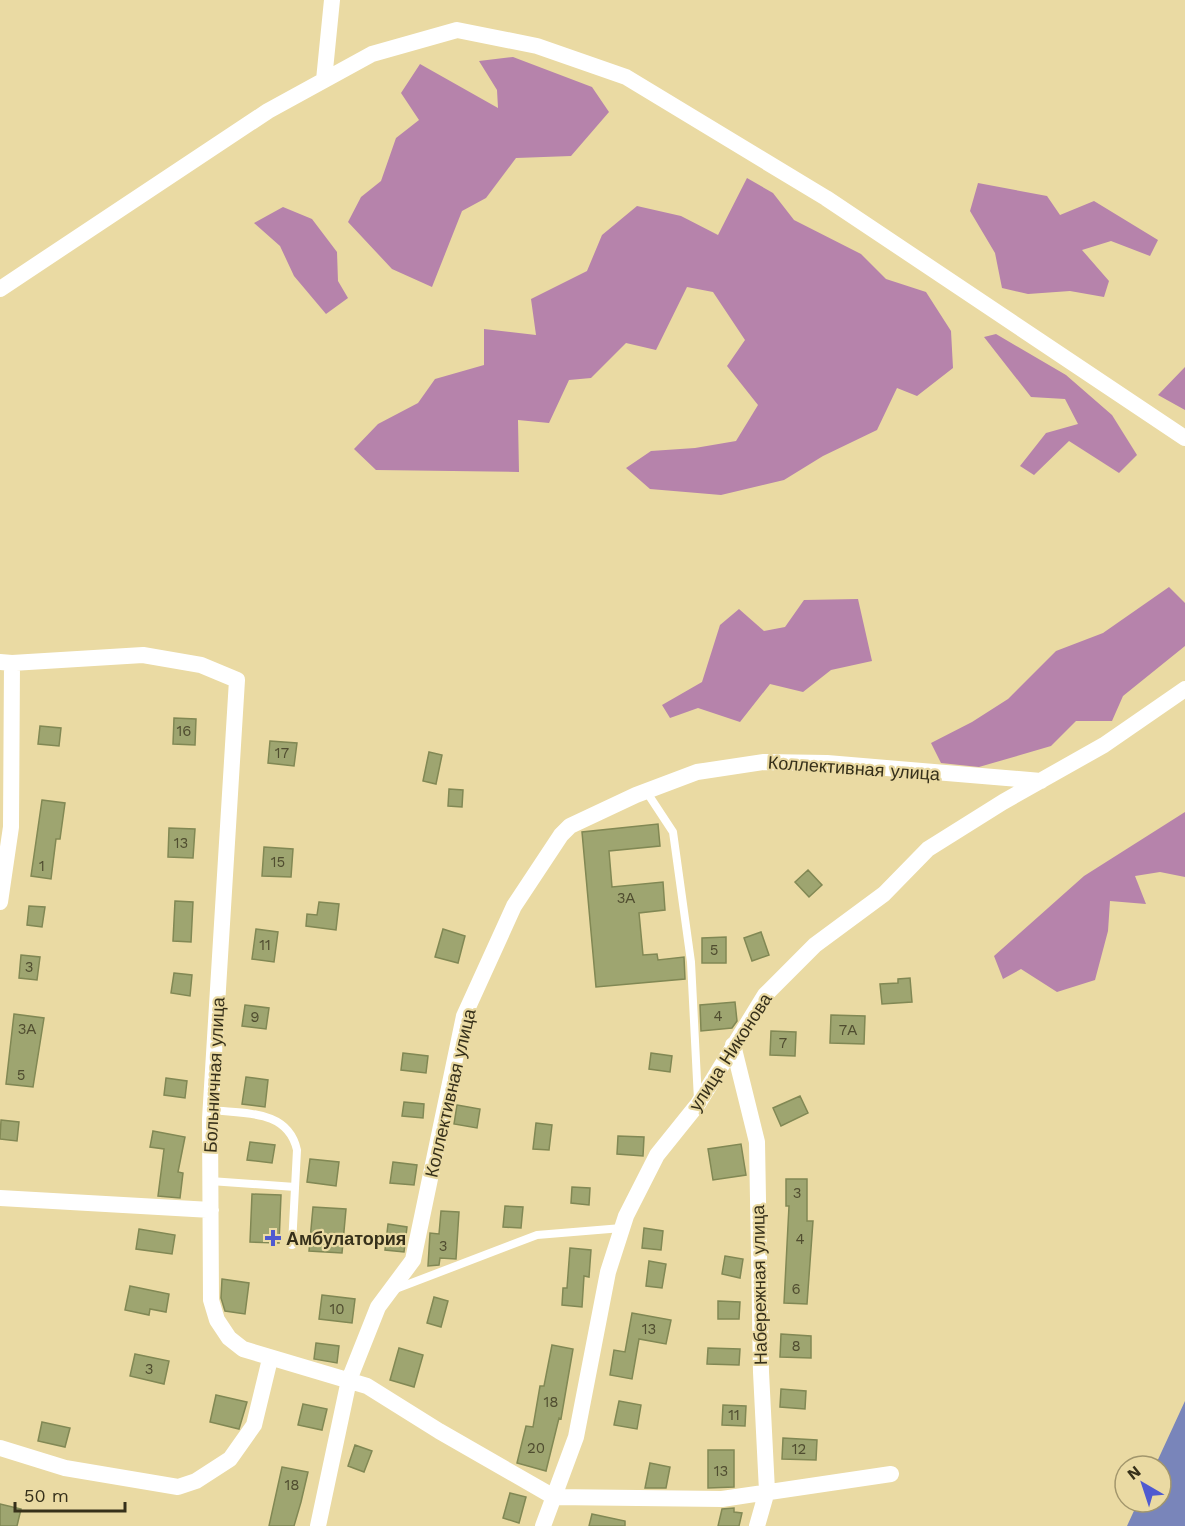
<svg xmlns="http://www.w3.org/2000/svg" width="1185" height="1526" font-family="'Work Sans',sans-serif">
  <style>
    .forest { fill: #b683ab }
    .water { fill: #7985ba }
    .building { fill: #9ea570; stroke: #818854; stroke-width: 1.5 }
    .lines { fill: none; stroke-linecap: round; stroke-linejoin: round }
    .service { stroke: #fff; stroke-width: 8 }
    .minor { stroke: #fff; stroke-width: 16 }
    .poi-dot { fill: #4f5ad0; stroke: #eadaa3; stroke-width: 2 }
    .labels { text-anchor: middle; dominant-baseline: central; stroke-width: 4.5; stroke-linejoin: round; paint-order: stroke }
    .number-label { font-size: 15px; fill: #504d30 }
    .street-label { font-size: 18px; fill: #36301a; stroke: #eadaa3 }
    .poi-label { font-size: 18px; font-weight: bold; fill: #36301a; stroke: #eadaa3; text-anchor: start }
  </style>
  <rect width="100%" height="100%" fill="#eadaa3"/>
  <!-- forest -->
  <path class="forest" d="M513,57L592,87L609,112L571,156L516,158L486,198L462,211L432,287L392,269L348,222L361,197L381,181L396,138L419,120L401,93L420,64L498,108L497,90L479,61Z
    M747,178L773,193L794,220L861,254L886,279L926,292L951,331L953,368L917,396L897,388L877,430L823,456L784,480L721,495L650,489L626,468L651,451L695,448L736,441L758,405L727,366L745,340L713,292L687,287L656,350L626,343L591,378L569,380L549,423L518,420L519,472L376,470L354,449L378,424L418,403L435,379L484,365V329L536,335L531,299L587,271L602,235L637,206L681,216L718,235Z
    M978,183L1047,196L1060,215L1094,201L1158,240L1150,256L1111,241L1082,250L1109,281L1104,297L1070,291L1028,294L1002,288L995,253L970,211Z
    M283,207L312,219L337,252L338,281L348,298L326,314L294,276L280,246L254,223Z
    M996,334L1066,375L1112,415L1137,455L1119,473L1069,441L1034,475L1020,466L1046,433L1078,424L1065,399L1031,397L984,337Z
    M1185,367V410L1158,395Z
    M1169,587L1185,603V646L1123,696L1112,721H1076L1051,746L979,767L941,763L931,743L972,722L1008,699L1056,651L1103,633Z
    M858,599L872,661L831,670L803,692L770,684L740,722L698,708L670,718L662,705L702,682L720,625L739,609L764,631L785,627L804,600Z
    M1185,812V877L1160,872L1135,876L1146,904L1110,901L1108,931L1095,980L1057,992L1021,969L1003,979L994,956L1084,876Z"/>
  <!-- water -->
  <path class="water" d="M1185,1401V1526H1127L1138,1502H1161V1466H1155Z"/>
  <!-- building -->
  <path class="building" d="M174,718L196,719L195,745L173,744Z
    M40,726L61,728L59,746L38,744Z
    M270,741L297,743L294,766L268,763Z
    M429,752L442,755L436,784L423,781Z
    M449,789L463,790L462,807L448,806Z
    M42,800L65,803L60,839H56L51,879L31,876Z
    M658,824L660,846L609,851L612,887L663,882L665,910L639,913L643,955L657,954L658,960L684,957L685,979L596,987L582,832Z
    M169,828L195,829L193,858L168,857Z
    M264,847L293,849L291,877L262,876Z
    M808,870L822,885L809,897L795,882Z
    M175,901L193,902L191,942L173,941Z
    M319,902L339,904L336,930L306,926L307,914L317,915Z
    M29,906L45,907L42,927L27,925Z
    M256,929L278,932L274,962L252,959Z
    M443,929L465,936L458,963L435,957Z
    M761,932L769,955L752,961L744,938Z
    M726,937V963H702V938Z
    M21,955L40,957L37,980L19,978Z
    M174,973L192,975L190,996L171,993Z
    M910,978L912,1002L882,1004L880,984L898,983V979Z
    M735,1002L737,1021L732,1028L701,1031L700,1005Z
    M245,1005L269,1008L266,1029L242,1026Z
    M14,1014L44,1018L33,1087L6,1084Z
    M831,1015L865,1016L864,1044L830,1043Z
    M771,1031L796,1032L795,1056L770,1055Z
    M403,1053L428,1056L426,1073L401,1070Z
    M651,1053L672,1056L670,1072L649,1069Z
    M246,1077L268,1080L265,1107L242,1104Z
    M166,1078L187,1081L185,1098L164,1095Z
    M800,1096L808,1113L781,1126L773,1108Z
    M404,1102L424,1104L423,1118L402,1116Z
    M457,1105L480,1109L477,1128L454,1124Z
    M1,1120L19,1122L17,1141L0,1139Z
    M536,1123L552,1125L549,1150L533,1149Z
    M153,1131L185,1137L178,1172L183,1173L180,1198L158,1196L164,1149L150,1147Z
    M618,1136L644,1137L643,1156L617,1154Z
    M250,1142L275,1145L272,1163L247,1160Z
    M741,1144L746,1175L713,1180L708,1149Z
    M310,1159L339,1162L336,1186L307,1182Z
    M393,1162L417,1165L414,1185L390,1183Z
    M786,1179H807V1221H813L807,1304L784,1303L789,1206H786Z
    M572,1187L590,1188L589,1205L571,1203Z
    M252,1194L281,1195L279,1243L250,1242Z
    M505,1206L523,1207L521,1228L503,1227Z
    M313,1207L346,1209L342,1253L309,1251Z
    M441,1211L459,1212L456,1259L440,1258L439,1265L428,1266L430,1233L439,1234Z
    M388,1224L407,1227L404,1252L385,1250Z
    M644,1228L663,1231L661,1250L642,1248Z
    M139,1229L175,1235L172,1254L136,1249Z
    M570,1248L591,1250L589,1277L584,1276L582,1307L562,1305L563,1288H567Z
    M725,1256L743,1259L740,1278L722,1274Z
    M649,1261L666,1264L662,1288L646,1286Z
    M222,1279L249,1283L245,1314L225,1311L221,1298Z
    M130,1286L169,1294L166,1312L150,1309L149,1315L125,1310Z
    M322,1295L355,1299L352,1323L319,1319Z
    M434,1297L448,1301L441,1327L427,1323Z
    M718,1301L740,1302L739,1319H718Z
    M632,1313L671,1320L666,1344L639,1339L632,1379L610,1375L614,1350L625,1352Z
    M781,1334L811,1336V1358L780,1357Z
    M316,1343L339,1346L337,1363L314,1359Z
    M552,1345L573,1349L561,1419L559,1418L546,1471L517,1463L526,1426L533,1427L540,1386H544Z
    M399,1348L423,1355L414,1387L390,1380Z
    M708,1348L740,1349L739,1365L707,1364Z
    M135,1354L169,1361L164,1384L130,1376Z
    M781,1389L806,1391L805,1409L780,1407Z
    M216,1395L247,1402L239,1429L210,1422Z
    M619,1401L641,1405L637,1429L614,1425Z
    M303,1404L327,1409L322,1430L298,1425Z
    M723,1405L746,1406L745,1426L722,1425Z
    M42,1422L70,1428L65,1447L38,1441Z
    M783,1438L817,1440L816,1460L782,1459Z
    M355,1445L372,1451L364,1472L348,1466Z
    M708,1450H734V1487L708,1488Z
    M650,1463L670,1467L666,1488H645Z
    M282,1467L308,1472L301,1502L294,1526H269Z
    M510,1493L526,1497L519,1523L503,1518Z
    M0,1504L21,1509L17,1526H0Z
    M734,1508V1512L742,1513L739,1526H718L722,1509Z
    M592,1514L625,1521V1526H589Z"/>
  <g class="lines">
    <!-- service -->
    <path class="service" d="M646,791L673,832L691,962L698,1100
      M211,1110C244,1114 288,1109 297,1150L292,1245
      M210,1181L295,1187
      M393,1290L537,1235L622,1228"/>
    <!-- minor -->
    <path class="minor" d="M324,80L332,0
      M0,289L268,111L372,54L457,30L537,46L626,77L826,198L1185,438
      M0,662L12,663L143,655L201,665L237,680L210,1119L211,1300L217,1320L229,1338L243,1349L367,1386L439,1431L554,1497L722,1499L891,1474
      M0,902L11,827L12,663
      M733,1045L757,1142L761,1372L767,1491L757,1526
      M0,1198L211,1210
      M0,1448L65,1468L178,1487L196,1481L230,1459L254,1425L270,1359
      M318,1526L349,1380L378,1307L413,1260L464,1016L514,906L561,835L570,826L636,795L697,772L764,762L827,763L1041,781
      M543,1526L576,1437L608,1272L626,1216L657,1155L698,1104L765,995L815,945L884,894L928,849L1003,802L1104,745L1185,689"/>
  </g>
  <!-- markers -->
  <path class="poi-dot" d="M270 1229h6v6h6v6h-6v6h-6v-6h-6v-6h6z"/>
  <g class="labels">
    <!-- number labels -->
    <g class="number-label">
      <text x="184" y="731">16</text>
      <text x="282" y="753">17</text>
      <text x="181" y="843">13</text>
      <text x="278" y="862">15</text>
      <text x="42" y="866">1</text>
      <text x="626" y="898">3А</text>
      <text x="265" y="945">11</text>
      <text x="714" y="950">5</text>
      <text x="29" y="967">3</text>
      <text x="718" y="1016">4</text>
      <text x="255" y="1017">9</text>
      <text x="27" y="1029">3А</text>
      <text x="848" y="1030">7А</text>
      <text x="783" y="1043">7</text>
      <text x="21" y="1075">5</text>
      <text x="797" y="1193">3</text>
      <text x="800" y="1239">4</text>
      <text x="443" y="1246">3</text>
      <text x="796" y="1289">6</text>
      <text x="337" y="1309">10</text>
      <text x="649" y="1329">13</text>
      <text x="796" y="1346">8</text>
      <text x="149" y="1369">3</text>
      <text x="551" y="1402">18</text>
      <text x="734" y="1415">11</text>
      <text x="536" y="1448">20</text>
      <text x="799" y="1449">12</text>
      <text x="721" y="1471">13</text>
      <text x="292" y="1485">18</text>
    </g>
    <!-- street labels -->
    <g class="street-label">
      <text transform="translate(854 768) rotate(4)">Коллективная улица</text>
      <text transform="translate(730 1052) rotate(-57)">улица Никонова</text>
      <text transform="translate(214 1075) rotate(-87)">Больничная улица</text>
      <text transform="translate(450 1093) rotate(-77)">Коллективная улица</text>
      <text transform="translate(759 1285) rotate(-91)">Набережная улица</text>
    </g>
    <!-- poi labels -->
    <g class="poi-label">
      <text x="286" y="1238">Амбулатория</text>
    </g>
  </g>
  <!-- north arrow -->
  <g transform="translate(1143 1484) rotate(321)"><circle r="28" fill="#eadaa3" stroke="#a2966c" stroke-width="1.5"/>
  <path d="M0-4.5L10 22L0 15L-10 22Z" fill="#4f5ad0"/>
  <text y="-9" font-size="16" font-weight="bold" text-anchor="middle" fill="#36301a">N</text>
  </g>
  <!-- scale -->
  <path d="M15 1502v9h110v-9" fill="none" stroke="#36301a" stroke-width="3"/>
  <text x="24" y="1502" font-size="18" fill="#36301a" stroke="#eadaa3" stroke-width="4.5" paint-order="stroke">50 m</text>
</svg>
